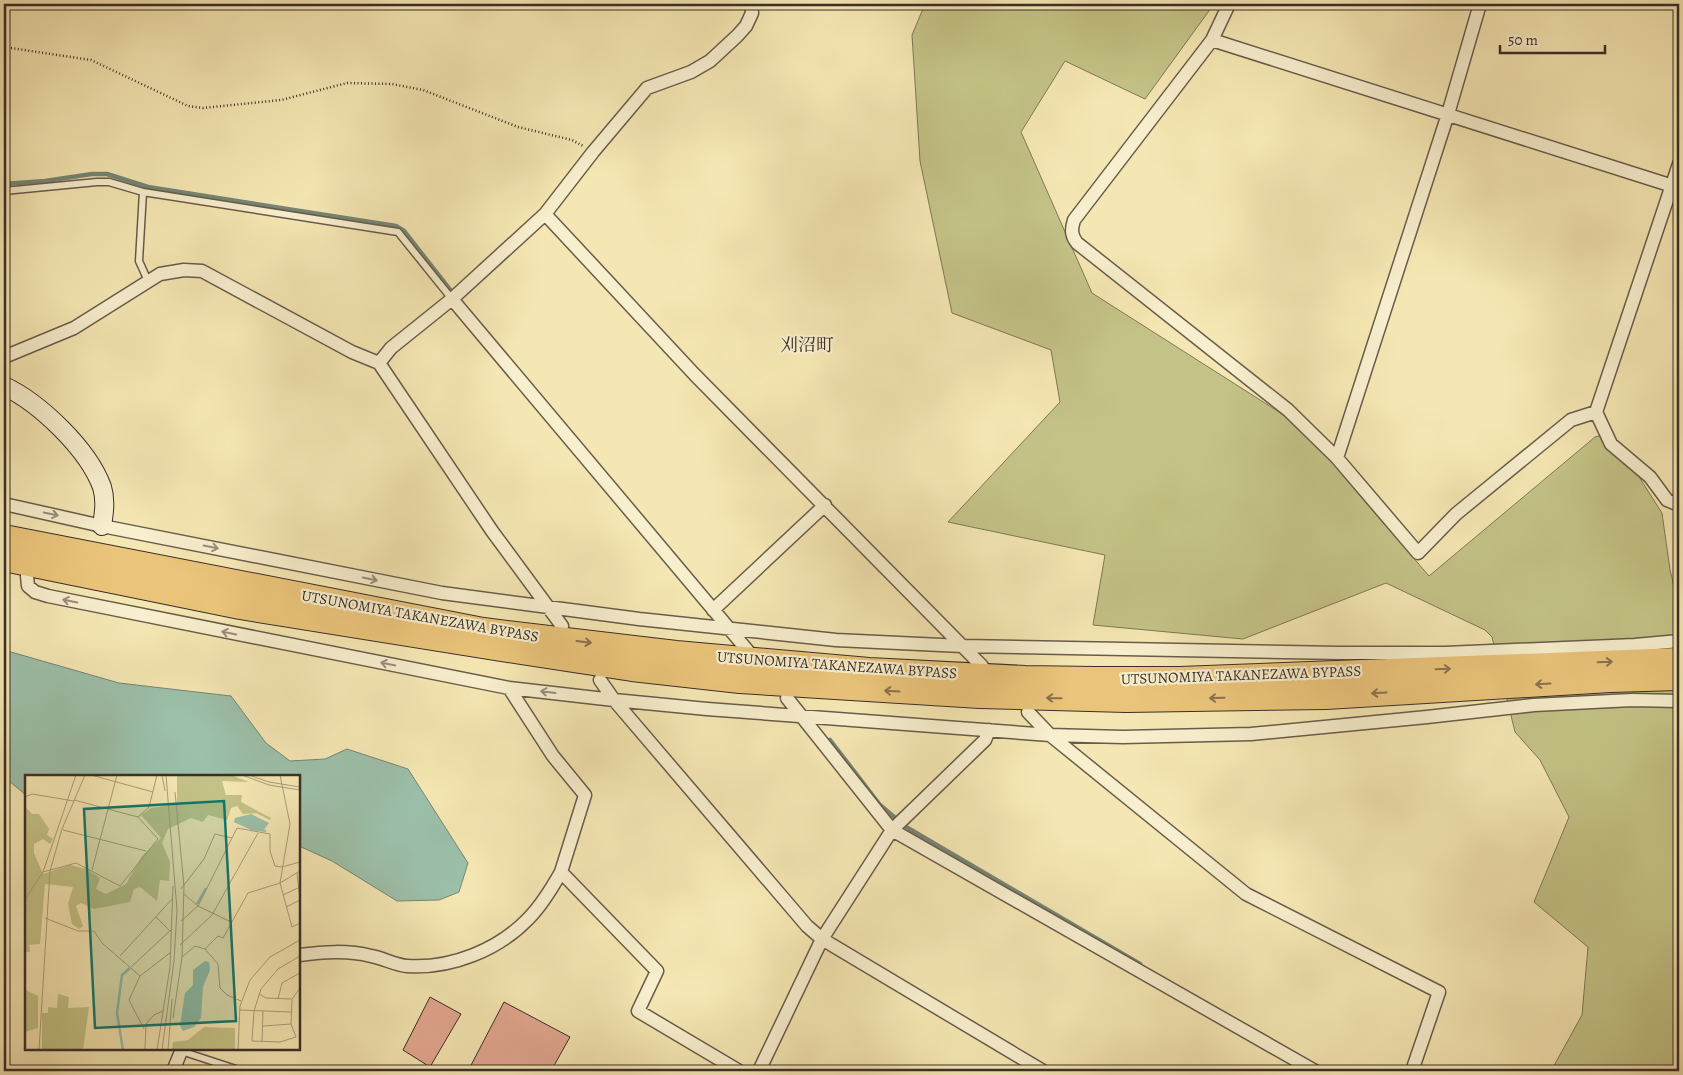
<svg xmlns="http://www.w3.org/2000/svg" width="1683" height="1075" font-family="Alegreya,'Noto Serif JP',serif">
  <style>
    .green { fill: #c4c387; stroke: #7f7858 }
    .water { fill: #9cc0aa; stroke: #758676 }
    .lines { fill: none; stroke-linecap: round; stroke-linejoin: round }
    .stream { stroke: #758676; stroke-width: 4.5 }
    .building { fill: #e2a891; stroke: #3a2e28 }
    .lane-casing { stroke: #695c4b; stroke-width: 9 }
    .street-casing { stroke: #695c4b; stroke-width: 15 }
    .secondary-casing { stroke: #3a2e28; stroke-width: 20 }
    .highway-casing { stroke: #3a2e28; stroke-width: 26 }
    .path { stroke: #3a2e28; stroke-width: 2.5; stroke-dasharray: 1 2.5; stroke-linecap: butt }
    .lane { stroke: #f8efce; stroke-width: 6 }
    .street { stroke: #f8efce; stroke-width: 12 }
    .secondary { stroke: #f8efce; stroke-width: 18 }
    .highway { stroke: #eac47a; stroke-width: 24 }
    .oneway { stroke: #998e7b }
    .oneway2 { stroke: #89724d }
    .labels { text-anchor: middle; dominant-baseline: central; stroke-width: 4.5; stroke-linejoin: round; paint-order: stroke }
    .street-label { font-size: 15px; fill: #3a2e28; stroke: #f8efce }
    .quarter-label { font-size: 18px; fill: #3a2e28; stroke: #f8efce }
    .inset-river { fill: none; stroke: #9cc0aa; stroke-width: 2.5 }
    .inset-road { fill: none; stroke: #aa9d7b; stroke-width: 1 }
    .view { fill: #0f766e; fill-opacity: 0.15; stroke: #0f766e; stroke-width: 2.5 }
    .inset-edge { fill: none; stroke: #3a2e28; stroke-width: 2.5 }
  </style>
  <rect width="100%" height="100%" fill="#f5e7b3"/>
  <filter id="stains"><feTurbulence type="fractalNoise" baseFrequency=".004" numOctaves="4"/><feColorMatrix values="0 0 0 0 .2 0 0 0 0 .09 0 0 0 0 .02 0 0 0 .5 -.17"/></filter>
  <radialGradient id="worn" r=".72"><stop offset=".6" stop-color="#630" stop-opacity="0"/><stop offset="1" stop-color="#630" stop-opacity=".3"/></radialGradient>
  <!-- green -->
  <path class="green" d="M925,4H1214L1145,99L1065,61L1021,132L1092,293L1301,426L1429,576L1595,437L1611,433L1662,513L1670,570L1679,606V690L1677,712L1679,713V1071H1551L1582,1015L1588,947L1534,902L1569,817L1540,760L1515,732L1492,637L1485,630L1386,583L1243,639L1093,625L1105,555L948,522L1060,402L1051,350L952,313L920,161L912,35Z"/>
  <!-- water -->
  <path class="water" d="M4,650L119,683L231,696L266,743L290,761L325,759L347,749L408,769L468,863L459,892L439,900L397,901L332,861L299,846V776H26V795L4,777Z"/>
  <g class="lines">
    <!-- stream -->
    <path class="stream" d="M4,184L45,181L92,174H107L148,187L396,226L404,231L451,291
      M830,740L880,805L906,827L1140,964"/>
  </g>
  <!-- building -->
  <path class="building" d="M430,997L461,1014L430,1067L403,1050Z
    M504,1002L570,1037L551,1071H468Z"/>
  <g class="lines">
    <!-- lane casing -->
    <g class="lane-casing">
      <path id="lane" d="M4,191L97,182H109L143,192L398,232L452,299
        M143,192L139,261L148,281
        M181,1051L242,1071"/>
    </g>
    <!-- street casing -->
    <g class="street-casing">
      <path id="street" d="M1229,4L1212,40L1074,220C1071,230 1071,235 1077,243L1288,410L1337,458L1418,553L1456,514L1571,420L1596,412L1611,444L1650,477L1667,500L1679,505
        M1212,40L1679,188
        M545,214L695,375L982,666
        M452,299L748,651
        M4,357L74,328L160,274L184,270L202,271L352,352L379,363L492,531L562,626
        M379,363L391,348L452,299L545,214L593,152L647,88L691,72L710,61L737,36L746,26L752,13L751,4
        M1596,412L1679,164
        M1337,458L1448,114L1480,4
        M4,504L102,526L442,593L639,619L836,640L962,646L1340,653H1445L1635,645L1679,641
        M27,576L28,586L35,592L48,596L509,688L614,700L707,709L1050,735L1123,737L1251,734L1427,717L1534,705L1632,700L1679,701
        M713,610L825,505
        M600,680L614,700L807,926L822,939L1043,1071
        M509,688L553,756L585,795L561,872L657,971L638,1011L739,1071
        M787,698L892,830L1315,1071
        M1028,712L1050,735L1246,894L1439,992L1412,1071
        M299,955C323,952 347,950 371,956C383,958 395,965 407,966C451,969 498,950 528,919C541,906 552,888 561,872
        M173,1071L182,1049
        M759,1071L822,939L892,830L985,740L989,730"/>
    </g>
    <!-- secondary casing -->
    <g class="secondary-casing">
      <path id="secondary" d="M4,386C40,403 88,449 102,487C106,500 104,513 102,526"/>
    </g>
    <!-- highway casing -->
    <g class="highway-casing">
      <path id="highway" d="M4,537L483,630L676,653L869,670L1025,678L1095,679H1180L1679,660
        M4,559L240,607L521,652L632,669L740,681L980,696L1126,700L1326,697L1610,680L1679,678"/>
    </g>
    <!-- path -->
    <path class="path" d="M4,47L91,60L188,106L203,108L281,100L347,83L392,84L423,90L518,127L572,140L583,146"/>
    <!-- lane -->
    <use href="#lane" class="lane"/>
    <!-- street -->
    <use href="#street" class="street"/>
    <!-- secondary -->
    <use href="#secondary" class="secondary"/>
    <!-- highway -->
    <use href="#highway" class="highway"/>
  </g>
  <!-- one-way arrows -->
  <defs><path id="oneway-shaft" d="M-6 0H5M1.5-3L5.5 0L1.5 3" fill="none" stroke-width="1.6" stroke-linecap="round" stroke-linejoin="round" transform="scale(1.25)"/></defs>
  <g class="oneway">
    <use href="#oneway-shaft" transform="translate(51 514) rotate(12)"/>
    <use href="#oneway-shaft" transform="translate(211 547) rotate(11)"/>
    <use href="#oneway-shaft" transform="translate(370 579) rotate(12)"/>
    <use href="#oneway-shaft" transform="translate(70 601) rotate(-168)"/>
    <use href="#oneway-shaft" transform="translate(229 633) rotate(-169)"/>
    <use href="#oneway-shaft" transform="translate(388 664) rotate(-169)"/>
    <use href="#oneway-shaft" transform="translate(548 692) rotate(-173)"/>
  </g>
  <g class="oneway2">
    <use href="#oneway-shaft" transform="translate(584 642) rotate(7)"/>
    <use href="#oneway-shaft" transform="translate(1605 662) rotate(-2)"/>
    <use href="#oneway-shaft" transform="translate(1443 669) rotate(-2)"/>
    <use href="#oneway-shaft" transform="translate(1543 684) rotate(177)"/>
    <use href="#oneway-shaft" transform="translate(892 691) rotate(-177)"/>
    <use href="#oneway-shaft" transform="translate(1379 693) rotate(177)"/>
    <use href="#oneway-shaft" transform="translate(1054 698) rotate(-179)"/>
    <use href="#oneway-shaft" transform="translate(1217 698) rotate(179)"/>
  </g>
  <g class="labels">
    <!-- street labels -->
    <g class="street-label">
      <text transform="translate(420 616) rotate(10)">UTSUNOMIYA TAKANEZAWA BYPASS</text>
      <text transform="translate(837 665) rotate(4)">UTSUNOMIYA TAKANEZAWA BYPASS</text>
      <text transform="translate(1241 675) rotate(-2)">UTSUNOMIYA TAKANEZAWA BYPASS</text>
    </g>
    <!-- quarter labels -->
    <g class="quarter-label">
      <text x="807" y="345">刈沼町</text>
    </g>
  </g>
  <!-- overview -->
  <g transform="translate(25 775)">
    <rect width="275" height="275" fill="#f5e7b3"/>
    <path d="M152,0H206L224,7L197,6L201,20H217L216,27L246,43L245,45L231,38L218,39L212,31L206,33L202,45L183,40L178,47L166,43L143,54L137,68L145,87L144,106L135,105L132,126L115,112L109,114L105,127L69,134L56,128L51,131L58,151L54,154L47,149L43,129L48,112L20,109L15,169L4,170L5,177H0V31L7,39H14L24,54L22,60L28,64L25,69L18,64L9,69V78L18,99L45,90L61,94L75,103L71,114L81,119L101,109L117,81L136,63L116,40L126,33L152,29ZM0,201L1,215L13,221V253L0,257ZM33,219L44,222L43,233L64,232L58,275H17V238H23V232L32,233ZM179,252L210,253V274L147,275L148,267L163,265Z" fill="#c4c387"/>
    <path d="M226,39L244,48L238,56L241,54V57L226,55L209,47L210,43ZM180,186L184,187L185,195L178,212L176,243L169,252L158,256L155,251L160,218L168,210V195Z" fill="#9cc0aa"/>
    <path class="inset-river" d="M172,129L181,113M98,275L92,238L97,200L105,193"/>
    <path class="inset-road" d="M66,0L128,17M137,0L140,16M217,0L244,10L275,15M224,0L244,7L275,12M255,0L265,49L255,108L267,152L275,148M0,22L7,19L49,26M49,25L113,42M38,55L121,76M67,95L92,0M18,97L51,88L95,111L133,64L113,42L124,32L132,0M156,114L179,84L190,59L207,63M159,119L173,131L206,147M258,120L273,113M0,124L18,97L51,0M261,132L275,125L272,98M131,142L145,156M20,143L53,156H69L77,168L115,201M156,146L173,131L212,53L245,59V76L250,91L257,92L275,87M155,170L187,140L233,58M180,174L193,189L195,213L202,220L216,226M95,181L148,123M275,181L253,194L236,214L229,236L227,266L255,267L271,262L266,249L267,224L275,213M157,182L170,171L180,174L193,161L198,163L223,118L255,108L275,96M106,192L147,154M234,219L241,223L266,224M253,224L257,208L275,198M215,235L266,237M148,243L157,182L159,111L150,17M238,251L266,249M119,254L104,225L115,201L146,177M237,266L238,236M14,275L25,96L37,54L60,0M120,275L121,249L129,240L138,236M132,275L145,192L148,111M137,275L149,186L152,135L141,0M143,275L147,224M213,275L215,231L225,205L245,182L275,165"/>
    <path class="view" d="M199,26L211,246L70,253L59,34Z"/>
    <rect width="275" height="275" class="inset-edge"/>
  </g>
  <!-- margin -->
  <rect width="1683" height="1075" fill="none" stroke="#f5e7b3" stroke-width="20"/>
  <rect x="5" y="5" width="1673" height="1065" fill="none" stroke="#3a2e28" stroke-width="2.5"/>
  <rect x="10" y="10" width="1663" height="1055" fill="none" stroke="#3a2e28"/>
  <!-- scale -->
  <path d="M1500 45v8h105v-8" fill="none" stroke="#3a2e28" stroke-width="2.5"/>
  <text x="1508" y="45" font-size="15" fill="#3a2e28" stroke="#f8efce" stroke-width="4" paint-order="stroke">50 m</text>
  <rect width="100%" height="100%" filter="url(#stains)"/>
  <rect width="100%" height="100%" fill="url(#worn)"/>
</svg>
